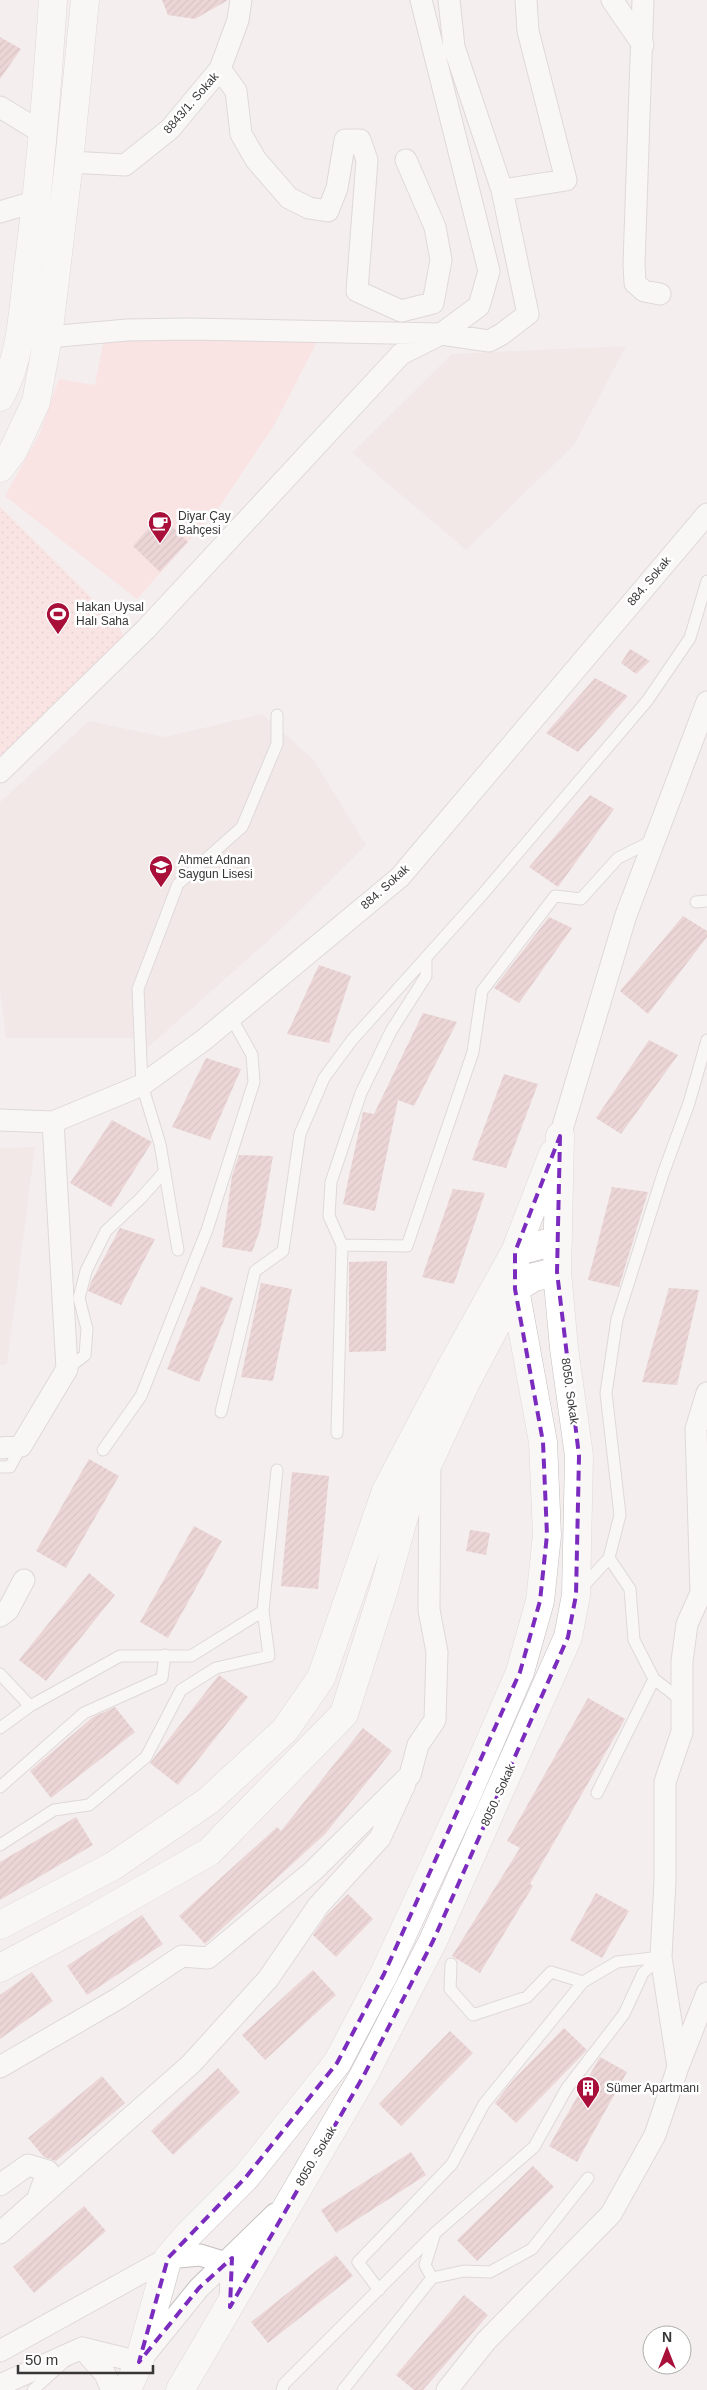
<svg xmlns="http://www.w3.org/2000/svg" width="707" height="2390" font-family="Arial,sans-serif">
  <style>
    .built { fill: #efe0e1 }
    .grass { fill: #ffd4d6 }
    .park { fill: url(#park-dots) }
    .building { fill: url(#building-hatch) }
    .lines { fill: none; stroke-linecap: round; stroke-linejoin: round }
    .lane-casing { stroke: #c5bfbf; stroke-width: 13 }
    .street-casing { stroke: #c5bfbf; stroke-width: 23 }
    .secondary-casing { stroke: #c5bfbf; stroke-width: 29 }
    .lane { stroke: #fff; stroke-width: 11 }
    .street { stroke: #fff; stroke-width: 21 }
    .secondary { stroke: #fff; stroke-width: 28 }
    .marked { fill: none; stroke: #7b2cbf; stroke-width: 4; stroke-dasharray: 10 6; stroke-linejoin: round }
    .labels { text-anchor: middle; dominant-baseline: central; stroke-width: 5; stroke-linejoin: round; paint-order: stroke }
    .street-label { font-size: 12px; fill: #373535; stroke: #fff }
    .poi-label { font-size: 12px; fill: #373535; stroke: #fff; text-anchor: start }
  </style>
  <defs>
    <pattern id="park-dots" width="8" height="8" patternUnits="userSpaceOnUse" patternTransform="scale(1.25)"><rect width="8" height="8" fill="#ffd4d6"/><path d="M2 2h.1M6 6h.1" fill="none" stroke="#dbb7b8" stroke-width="1.8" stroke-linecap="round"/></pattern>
    <pattern id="building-hatch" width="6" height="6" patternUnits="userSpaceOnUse" patternTransform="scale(1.25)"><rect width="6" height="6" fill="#e2b5b7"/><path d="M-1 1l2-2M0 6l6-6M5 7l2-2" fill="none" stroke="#b89496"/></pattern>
  </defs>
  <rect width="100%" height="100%" fill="#f4eeee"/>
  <!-- built -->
  <path class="built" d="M626,346L574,445L466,550L352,453L452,354Z
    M262,714L313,759L366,845L279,931L144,1051L143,1038H6L0,989V802L89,721L165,737Z
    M35,1147L7,1364L0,1365V1148Z"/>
  <!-- grass -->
  <path class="grass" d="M198,336L318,340L273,427L220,506L137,599L5,496L40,433L59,379L95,385L104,340Z"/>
  <!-- park -->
  <path class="park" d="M0,507L117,623L124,637L0,764Z"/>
  <!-- building -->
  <path class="building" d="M162,0H228L195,19L168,15Z
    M0,37L21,49L0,79Z
    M160,515L188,542L160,572L133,546Z
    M630,649L650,661L636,674L621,663Z
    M595,678L628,696L578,752L546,733Z
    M590,795L614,809L558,887L529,867Z
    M683,916L707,931V937L648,1014L620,991Z
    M549,917L572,928L519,1003L494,988Z
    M319,965L351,976L329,1043L287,1034Z
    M423,1013L457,1022L414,1106L398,1100L375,1211L343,1204L363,1112L374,1114Z
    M649,1040L678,1055L621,1134L596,1118Z
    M206,1058L241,1069L210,1140L172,1127Z
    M504,1074L538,1084L506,1168L472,1160Z
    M112,1120L152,1142L111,1207L70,1183Z
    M239,1155L273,1156L260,1230L252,1252L222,1247L232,1176Z
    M612,1187L648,1192L619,1287L588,1280Z
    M453,1189L485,1193L454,1284L422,1277Z
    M120,1228L155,1239L121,1305L88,1291L91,1282Z
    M387,1261L386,1351L349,1352V1262Z
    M261,1283L292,1289L273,1381L241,1377Z
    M201,1286L233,1298L199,1382L167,1369Z
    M669,1288L699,1290L677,1385L642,1382Z
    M89,1459L119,1476L66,1568L36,1551Z
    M292,1472L329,1476L318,1589L281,1586Z
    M194,1526L222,1541L168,1638L140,1622Z
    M470,1530L490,1533L486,1555L466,1551Z
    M89,1573L115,1595L46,1681L19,1660Z
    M219,1675L248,1697L178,1785L150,1763Z
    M588,1698L625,1719L530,1884L533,1886L480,1973L452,1956L520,1848L507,1841Z
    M115,1707L135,1732L51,1798L30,1771L93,1717Z
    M363,1728L392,1751L325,1834L205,1944L179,1916L277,1827L281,1831Z
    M76,1817L93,1845L0,1900V1862Z
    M596,1893L629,1911L602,1958L570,1940Z
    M348,1894L373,1919L336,1957L313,1935L326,1916Z
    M142,1915L163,1944L87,1995L67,1966Z
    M313,1970L336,1995L265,2060L242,2035Z
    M32,1972L53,2001L0,2039V1995Z
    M564,2028L587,2050L516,2123L495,2103L513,2080Z
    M450,2031L473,2053L401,2126L379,2104Z
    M600,2057L627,2072L577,2162L549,2146Z
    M218,2068L240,2092L173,2155L151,2131Z
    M102,2076L125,2103L56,2161L44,2157L28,2138Z
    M411,2152L426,2175L336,2233L321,2210Z
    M533,2166L554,2187L477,2261L457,2240Z
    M84,2206L106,2231L34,2293L13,2267Z
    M336,2255L353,2276L268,2343L251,2322Z
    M464,2295L488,2315L423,2390H414L396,2375Z"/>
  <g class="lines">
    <!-- lane casing -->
    <g class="lane-casing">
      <path id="lane" d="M696,902L707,901
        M342,1245L329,1216L331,1182L361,1093L391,1031L426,976V957
        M178,1250L160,1144L142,1085L138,989L178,884L242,827L277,744V715
        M67,1369L85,1355L87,1329L79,1298L86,1271L106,1231L141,1198L165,1171
        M221,1412L255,1271L283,1251L300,1134L324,1078L352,1040L482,895L647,701L690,638L707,581
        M337,1433L342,1245L407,1246L473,1052L482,991L555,896L581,899L618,858L654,840
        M103,1450L141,1396L207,1230L254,1082L252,1055L231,1017
        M0,1467H10L21,1446
        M609,1558L630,1589L634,1640L654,1679L681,1700
        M580,1590L609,1558L620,1515L606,1393L617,1319L663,1174L689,1103L707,1040
        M0,1674L30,1706L0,1728
        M30,1706L120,1656H191L263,1611L277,1470
        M0,1787L84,1713L162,1678L165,1655
        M597,1793L654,1679
        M0,1845L54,1810L89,1805L146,1757L181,1690L216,1668L269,1656L263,1611
        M451,1964L450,1989L473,2015L527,1997L551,1972L583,1982L617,1962L661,1957
        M432,2278L425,2265L435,2233L534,2147L567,2088L624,2014L643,1973L661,1957
        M379,2290L358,2262L452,2164L484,2104L583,1982
        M33,2390L63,2363
        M282,2390L284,2384L434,2234
        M343,2390L432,2278L464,2271L490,2272L532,2249L588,2178"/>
    </g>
    <!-- street casing -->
    <g class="street-casing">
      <path id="street" d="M612,0L643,45
        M643,0L634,264L635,283L644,291L660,294
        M220,69L236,91L241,134L256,160L289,198L309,208L328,211L337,188L345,140H360L367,160L357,291L401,311L433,303L441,260L435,227L406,160
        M0,107L44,134
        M69,162L125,165L170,129L220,69L238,20L241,0
        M502,190L566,180L528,31L526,0
        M0,212L37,201
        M48,337L127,330L188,329L441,334L479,306L489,271L421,0
        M0,772L146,629L401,354L441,334L489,341L502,334L528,314L502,190L454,47L449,0
        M0,1120L53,1122L142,1085L205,1039L400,877L707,514
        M560,1136L626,915L707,702
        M0,1448L21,1446L67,1369L53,1122
        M0,1616L8,1610L24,1580
        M0,2067L119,1998L182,1956L208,1958L313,1871L410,1775L418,1745L435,1720L437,1652L429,1610L430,1459
        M678,2067L661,1957L665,1881V1782L682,1732V1661L687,1624L701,1593L696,1429L707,1393
        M0,2185L28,2165L48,2171L37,2200L0,2233
        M37,2200L191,2064L268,1979L318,1906L380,1838L405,1784
        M82,2348L139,2362L199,2288L275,2214
        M0,2351L168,2258L200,2255L226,2263L231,2275L230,2304
        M0,2385L82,2348L105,2374L112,2390
        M447,2390L486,2341L611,2214L655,2135L678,2067L707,1993"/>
    </g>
    <!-- secondary casing -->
    <g class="secondary-casing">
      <path id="secondary" d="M0,397C21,359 23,311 28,268C40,179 47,90 53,0
        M0,468L13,451L36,402L48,337L69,162L85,0
        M0,1925L113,1866L208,1801L285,1730L321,1678L386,1491L449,1371L515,1252L553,1154
        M0,1968L81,1925L209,1852L344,1714L384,1589L409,1498L430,1459L465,1384L515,1289L534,1277L557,1272
        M127,2390L139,2362L168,2258L188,2235L246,2177L337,2063L384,1974L466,1797L520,1672L540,1601L547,1535L543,1442L515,1289V1252L558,1240
        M180,2390L364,2075L433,1941L568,1637L576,1595L579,1456L564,1348L557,1272L560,1136"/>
    </g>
    <!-- lane -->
    <use href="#lane" class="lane"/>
    <!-- street -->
    <use href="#street" class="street"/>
    <!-- secondary -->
    <use href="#secondary" class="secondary"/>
  </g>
  <!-- marked area -->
  <path d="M0 0H707V2390H0ZM560,1136L557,1272L579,1456L576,1595L568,1637L433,1941L364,2075L230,2307L232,2258L199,2288L139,2362L168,2258L246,2177L337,2063L384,1974L520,1672L540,1601L547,1535L543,1442L515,1289V1252Z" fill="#f4eeee" fill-opacity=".55" fill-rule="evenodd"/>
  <path class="marked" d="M560,1136L557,1272L579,1456L576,1595L568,1637L433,1941L364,2075L230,2307L232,2258L199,2288L139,2362L168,2258L246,2177L337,2063L384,1974L520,1672L540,1601L547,1535L543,1442L515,1289V1252Z"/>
  <!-- icons -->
  <defs>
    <g id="cafe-pin" transform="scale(1.25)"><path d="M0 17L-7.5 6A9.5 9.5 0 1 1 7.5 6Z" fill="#a8103a" stroke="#fff"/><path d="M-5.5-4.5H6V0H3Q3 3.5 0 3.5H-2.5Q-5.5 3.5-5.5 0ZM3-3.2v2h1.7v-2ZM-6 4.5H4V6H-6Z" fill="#fff"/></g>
    <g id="stadium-pin" transform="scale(1.25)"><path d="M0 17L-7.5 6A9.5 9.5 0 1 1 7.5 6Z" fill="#a8103a" stroke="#fff"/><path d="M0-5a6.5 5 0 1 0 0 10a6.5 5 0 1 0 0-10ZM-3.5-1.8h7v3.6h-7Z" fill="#fff"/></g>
    <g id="school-pin" transform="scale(1.25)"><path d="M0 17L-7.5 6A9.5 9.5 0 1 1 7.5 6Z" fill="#a8103a" stroke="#fff"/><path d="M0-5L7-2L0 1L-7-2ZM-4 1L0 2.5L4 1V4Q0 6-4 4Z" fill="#fff"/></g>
    <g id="building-pin" transform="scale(1.25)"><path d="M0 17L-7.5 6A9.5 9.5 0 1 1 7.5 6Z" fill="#a8103a" stroke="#fff"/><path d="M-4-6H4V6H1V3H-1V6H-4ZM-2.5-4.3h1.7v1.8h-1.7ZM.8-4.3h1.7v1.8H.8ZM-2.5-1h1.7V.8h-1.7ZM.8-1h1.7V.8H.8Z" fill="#fff"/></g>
  </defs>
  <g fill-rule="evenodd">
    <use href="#cafe-pin" x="160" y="523"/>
    <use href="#stadium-pin" x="58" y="614"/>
    <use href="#school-pin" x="161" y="867"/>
    <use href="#building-pin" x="588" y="2088"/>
  </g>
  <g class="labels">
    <!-- street labels -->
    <g class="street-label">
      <text transform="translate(191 103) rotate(-49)">8843/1. Sokak</text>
      <text transform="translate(649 581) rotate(-50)">884. Sokak</text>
      <text transform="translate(385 887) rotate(-42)">884. Sokak</text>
      <text transform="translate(570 1391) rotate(82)">8050. Sokak</text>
      <text transform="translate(498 1795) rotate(-66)">8050. Sokak</text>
      <text transform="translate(316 2156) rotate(-59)">8050. Sokak</text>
    </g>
    <!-- poi labels -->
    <g class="poi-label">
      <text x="178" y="516">Diyar Çay<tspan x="178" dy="14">Bahçesi</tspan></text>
      <text x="76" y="607">Hakan Uysal<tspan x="76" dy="14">Halı Saha</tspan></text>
      <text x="178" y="860">Ahmet Adnan<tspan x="178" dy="14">Saygun Lisesi</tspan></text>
      <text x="606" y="2088">Sümer Apartmanı</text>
    </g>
  </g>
  <!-- north arrow -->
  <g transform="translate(667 2350)"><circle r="24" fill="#ffffff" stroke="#afaeae"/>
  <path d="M0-4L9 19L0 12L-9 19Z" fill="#a8103a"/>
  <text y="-8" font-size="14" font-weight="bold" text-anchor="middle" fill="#373535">N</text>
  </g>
  <!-- scale -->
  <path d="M18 2365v8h135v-8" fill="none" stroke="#373535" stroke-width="2.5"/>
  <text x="25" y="2365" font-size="15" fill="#373535" stroke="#ffffff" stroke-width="4" paint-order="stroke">50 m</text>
</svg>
